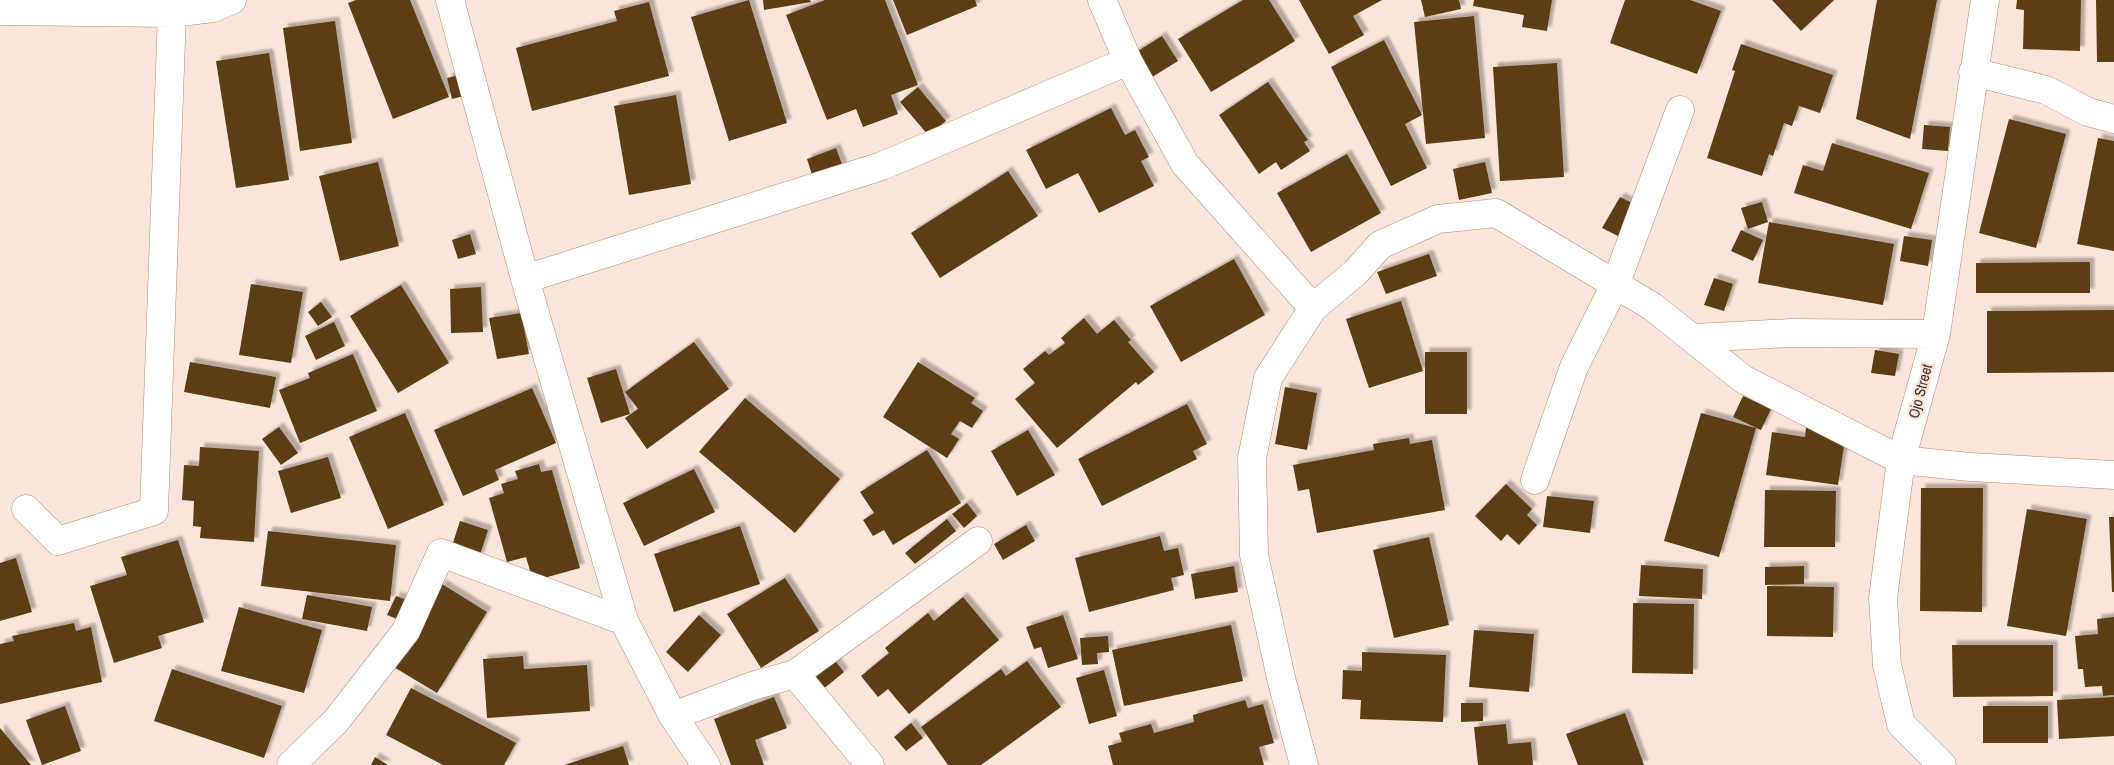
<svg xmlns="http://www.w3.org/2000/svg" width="2114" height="765" font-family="'Archivo Narrow',sans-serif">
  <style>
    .building { fill: #5b3e15; filter: url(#shadow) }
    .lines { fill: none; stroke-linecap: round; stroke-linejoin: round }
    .minor-casing { stroke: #b7896d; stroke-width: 29 }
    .minor { stroke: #fff; stroke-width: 28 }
    .labels { text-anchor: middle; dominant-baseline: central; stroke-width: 5; stroke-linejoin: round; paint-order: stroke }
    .street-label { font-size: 15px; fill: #463227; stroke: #fae5da }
  </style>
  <defs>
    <filter id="shadow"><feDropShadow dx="4.5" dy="-4.5" stdDeviation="1" flood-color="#0004"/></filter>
  </defs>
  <rect width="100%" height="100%" fill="#fae5da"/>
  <!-- building -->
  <path class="building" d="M356,0H410L449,97L393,119L348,3Z
    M749,0L787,123L729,141L691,17Z
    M763,0H810L811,2L764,10Z
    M825,0H885L918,85L891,95L898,114L863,127L856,109L827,120L786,15Z
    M893,0H975L977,6L907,35Z
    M1243,0H1269L1295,41L1211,92L1178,39Z
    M1299,0H1382L1353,16L1364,35L1329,54Z
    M1421,0H1459L1461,9L1425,17Z
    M1474,0H1552L1547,31L1522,27L1524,15L1473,6Z
    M1625,0H1690L1721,11L1697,74L1610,43Z
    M1772,0H1834L1801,31Z
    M1877,0H1937L1910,139L1856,119Z
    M2017,0H2081L2080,51L2023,49L2024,10L2016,9Z
    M2096,0H2114V62H2097Z
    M649,2L669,76L532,111L516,48L617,21L614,11Z
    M1474,16L1485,138L1426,144L1414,22Z
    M335,21L352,143L300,151L283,28Z
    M1162,36L1178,61L1149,79L1133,54Z
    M1384,40L1422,115L1405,124L1427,168L1391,186L1331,67Z
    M1741,44L1833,75L1820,113L1799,106L1792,126L1784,123L1773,156L1769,154L1762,176L1707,158L1735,71L1732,70Z
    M269,53L289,180L236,188L216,61Z
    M1557,63L1564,177L1500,181L1493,67Z
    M467,73L472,94L452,99L447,78Z
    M1268,82L1308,140L1304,142L1310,151L1281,170L1276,162L1259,174L1219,115Z
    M918,87L946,121L928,135L900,102Z
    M676,95L691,184L629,195L614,106Z
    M1111,108L1125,135L1135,130L1149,157L1141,161L1154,186L1099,213L1078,173L1046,189L1026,150Z
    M2009,119L2066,134L2036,248L1979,233Z
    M1924,125L1950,127L1948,151L1922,149Z
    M2098,138L2114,141V251L2077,244Z
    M1832,143L1929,173L1911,229L1794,193L1803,165L1823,171Z
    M836,148L844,170L814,181L807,159Z
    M1347,154L1381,213L1311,252L1277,193Z
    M378,162L399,246L340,261L319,176Z
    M1485,162L1492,193L1459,200L1453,169Z
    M1008,171L1038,216L940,278L911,233Z
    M1620,197L1640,207L1622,238L1602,228Z
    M1762,202L1768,222L1748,229L1741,208Z
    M1769,222L1894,244L1883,305L1758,283Z
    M1741,230L1763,240L1753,261L1731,251Z
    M470,234L476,254L458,259L452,240Z
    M1904,236L1932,240L1928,266L1900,261Z
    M1429,254L1437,276L1386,294L1377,272Z
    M1234,259L1265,315L1181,362L1150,306Z
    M2090,262V293H1976V263Z
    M1714,278L1733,284L1724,311L1704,305Z
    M251,284L303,292L291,363L239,355Z
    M401,285L449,363L398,393L350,316Z
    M481,287L483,332L451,333L450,289Z
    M1401,301L1423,371L1369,388L1346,319Z
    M321,302L332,317L318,326L308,312Z
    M2114,310V372L1987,373V311Z
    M521,313L529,354L497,359L489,318Z
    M1084,318L1097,334L1114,320L1131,340L1128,342L1154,372L1138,385L1136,382L1057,448L1015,399L1035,383L1023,369L1045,351L1049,355L1065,343L1061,338Z
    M334,322L345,346L316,360L305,336Z
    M694,342L729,389L647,449L625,418L638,409L625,392Z
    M1875,350L1899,354L1895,376L1871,373Z
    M1425,352H1467V414H1425Z
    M353,354L377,411L300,443L279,390L310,378L308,373Z
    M190,362L276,377L270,408L184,392Z
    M918,362L975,398L971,403L983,411L972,428L960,421L951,434L959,439L947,458L883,417Z
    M616,369L630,414L601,423L587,378Z
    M1285,387L1317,393L1307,450L1275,444Z
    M532,388L556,443L495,470L499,480L463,496L434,430Z
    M1743,396L1771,409L1761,430L1733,417Z
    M745,398L840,479L795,533L699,452Z
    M1187,404L1207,444L1193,451L1197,459L1102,506L1078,459Z
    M405,413L444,505L388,529L349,437Z
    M1701,413L1756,428L1719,557L1664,541Z
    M279,427L298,453L281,465L262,439Z
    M1806,427L1846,433L1838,485L1766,475L1772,432L1805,437Z
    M1028,430L1055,475L1017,496L991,451Z
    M1409,438L1410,444L1432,440L1445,510L1317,533L1309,489L1298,491L1293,465L1374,450L1373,444Z
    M200,447L259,451L254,542L200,538L201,527L193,526L194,501L182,500L184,465L199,466Z
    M927,450L961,503L893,545L884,530L873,536L863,520L874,513L860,492Z
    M328,457L341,498L291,513L278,471Z
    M539,464L541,472L552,470L580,568L533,581L526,557L507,562L489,498L504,493L501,484L518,479L515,471Z
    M694,469L715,512L644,546L623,503Z
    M1506,484L1532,509L1527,515L1537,525L1519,545L1507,534L1501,541L1475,516Z
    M1921,488H1983L1982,612L1920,611Z
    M1765,490L1836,491L1835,547H1764Z
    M1547,496L1594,501L1590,533L1543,527Z
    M967,503L977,516L964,528L952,514Z
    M2027,509L2087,519L2066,636L2007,626Z
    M2109,517H2114V592H2112Z
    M947,519L956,531L915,564L905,553Z
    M460,521L488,530L479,558L451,549Z
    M1026,525L1035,541L1003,560L994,544Z
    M740,526L760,584L674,612L654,554Z
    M268,531L396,545L390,601L261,586Z
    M1160,536L1164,551L1178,548L1184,575L1171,578L1174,590L1089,612L1075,558Z
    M1429,537L1449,625L1394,638L1373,550Z
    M178,540L204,622L158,636L162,648L114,663L90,586L127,575L121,557Z
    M16,558L32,612L0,621V563Z
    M1641,565L1703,569L1702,599L1639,596Z
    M1234,566L1238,592L1195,599L1191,574Z
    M1804,566V584L1765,585V567Z
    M785,578L819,631L761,668L727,614Z
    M442,584L487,612L437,693L392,666Z
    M1767,586L1834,587L1833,637L1767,636Z
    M307,595L372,607L367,631L302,619Z
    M396,596L415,603L407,623L387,615Z
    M963,597L999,640L909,714L888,689L878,697L861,676L889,653L885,648L928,613L934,621Z
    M1633,603L1694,604L1693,674L1632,673Z
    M239,607L322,630L304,693L221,671Z
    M699,615L721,635L688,672L666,652Z
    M1063,615L1078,659L1048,668L1041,647L1034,649L1026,627Z
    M2114,617V695L2103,696L2102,686L2085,687L2083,669H2078L2075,636L2098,634L2097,619Z
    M74,623L76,631L91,627L102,682L0,704V644L14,641L12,636Z
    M1231,625L1243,681L1124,706L1112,650Z
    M1474,630L1534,634L1529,692L1469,687Z
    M1108,636L1109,652L1097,653L1098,664L1082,665L1080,638Z
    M1952,645H2053V696L1953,697Z
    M1362,652L1446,655L1443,722L1360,719L1361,700L1342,699L1343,670L1362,671Z
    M523,656L524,669L587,665L590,711L487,718L483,659Z
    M833,658L844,672L822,690L811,677Z
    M1027,661L1061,707L981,765H948L921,727L1001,669L1006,676Z
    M172,669L282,706L264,758L154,721Z
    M1104,670L1117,716L1089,724L1076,678Z
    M411,688L516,743L504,765H443L386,735Z
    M774,697L787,728L755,740L764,765H731L714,719Z
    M2114,697V736L2059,739L2057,700Z
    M1245,700L1248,708L1263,704L1274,743L1259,747L1264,765H1113L1108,746L1122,742L1119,733L1151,724L1154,733L1194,722L1193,715Z
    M1461,703H1483V721L1461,722Z
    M65,706L81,751L42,765L26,720Z
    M1983,706H2048V743H1983Z
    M1625,713L1644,765H1578L1566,734Z
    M911,723L923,738L906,751L894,737Z
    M1506,724L1508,744L1531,742L1533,765H1478L1474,727Z
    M0,728L31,765H0Z
    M623,746L629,765H564Z
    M375,757L388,765H371Z"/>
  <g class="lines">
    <!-- minor casing -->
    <g class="minor-casing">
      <path id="minor" d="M450,0L525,279L624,621L673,716L706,765
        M1102,0L1128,61L1185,164L1313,308L1268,378L1252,458L1254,555L1281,678L1304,765
        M0,11L172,13L213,8L232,0
        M1973,72L2046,90L2088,112L2114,119
        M525,279L882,166L1128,61
        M1313,308L1356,272L1380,245L1438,219L1496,213L1653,307L1743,379L1901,460L1970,467L2114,475
        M1694,338L1791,333L1936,334
        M1535,480L1574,367L1616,283L1680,110
        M26,509L58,541L154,511L172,13
        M795,674L870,765
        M673,716L752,686L795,674L978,541
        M291,765L336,721L406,631L441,553L624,621
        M1942,765L1901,724L1887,665L1883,598L1901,460L1936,334L1985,0"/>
    </g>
    <!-- minor -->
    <use href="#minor" class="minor"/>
  </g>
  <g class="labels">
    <!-- street labels -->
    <g class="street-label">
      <text transform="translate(1920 391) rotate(-75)">Ojo Street</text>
    </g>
  </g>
</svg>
